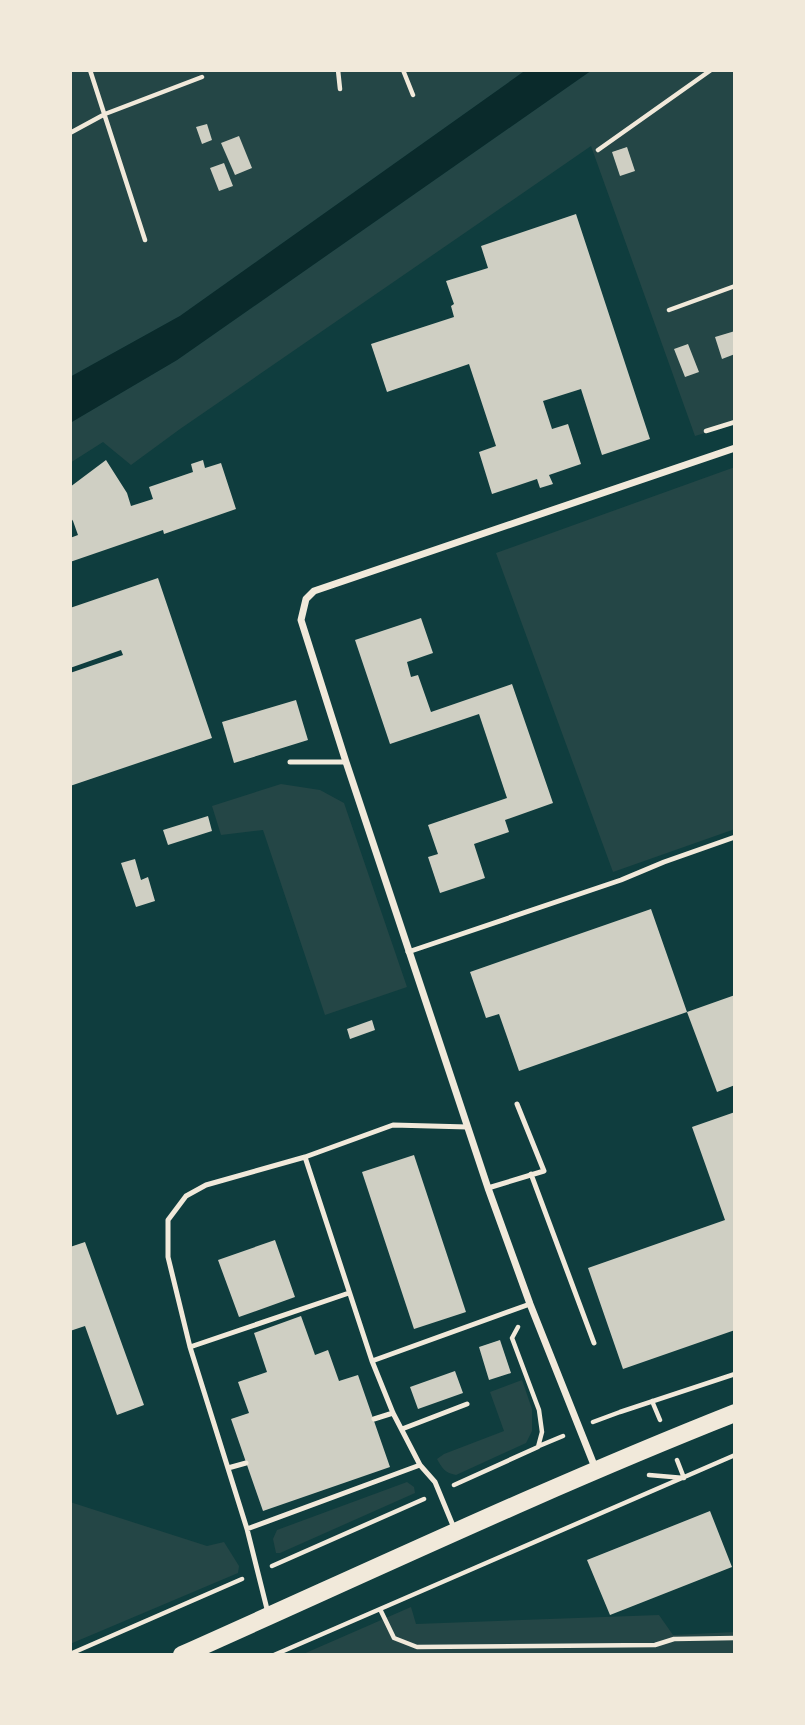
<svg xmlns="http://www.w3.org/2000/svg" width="805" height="1725" font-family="Inter,sans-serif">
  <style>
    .green { fill: #244646 }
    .water { fill: #0a2a2b }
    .building { fill: #cfcfc3 }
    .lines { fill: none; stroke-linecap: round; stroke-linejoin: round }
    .path { stroke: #f1e9da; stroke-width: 4.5 }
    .service { stroke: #f1e9da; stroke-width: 5 }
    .minor { stroke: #f1e9da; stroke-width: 7 }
    .primary { stroke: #f1e9da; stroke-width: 18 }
  </style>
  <rect width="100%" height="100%" fill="#0f3d3e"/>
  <!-- green -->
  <path class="green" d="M70,70H526L180,316L70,377Z
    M592,70H735V424L695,436L591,146L180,429L131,465L103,442L70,463V423L177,360Z
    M735,467V829L613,872L496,553Z
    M281,784L320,790L344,803L407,987L325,1015L263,830L221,835L212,806Z
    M522,1380L532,1409V1431L526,1443L456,1475C445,1473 442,1468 437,1459L444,1454L504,1431L490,1392Z
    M407,1482L414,1487L415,1493L280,1553H276L273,1539L277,1530Z
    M70,1502L207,1546L224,1542L239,1566L238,1573L70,1644Z
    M411,1607L416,1624L659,1615L673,1635L735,1632V1655H301Z"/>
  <!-- water -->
  <path class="water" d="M526,70H592L177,360L70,423V377L180,316Z"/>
  <!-- building -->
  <path class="building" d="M207,124L212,140L202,144L196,127Z
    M239,136L252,168L235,175L221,143Z
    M627,147L635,171L620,176L612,152Z
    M224,163L233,186L219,191L210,168Z
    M576,214L650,439L602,455L581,389L543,401L552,429L568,424L581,464L549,475L553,484L540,488L537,479L492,494L479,452L496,446L469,364L387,392L371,344L454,317L451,306L454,304L446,281L488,268L481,246Z
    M735,331V354L722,359L715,337Z
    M688,344L699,372L685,377L674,349Z
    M106,460L127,493L131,506L153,499L149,487L193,472L191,464L203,460L205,468L221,463L236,509L164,534L163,530L70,562V538L78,535L73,521L70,517V487Z
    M158,578L212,738L70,786V673L123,655L121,650L70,668V608Z
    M421,618L433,653L407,662L411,677L418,675L431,712L512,684L553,803L505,820L509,832L474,844L485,878L440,893L428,857L438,854L428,825L507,798L479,714L390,744L355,640Z
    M296,700L308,740L234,763L222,722Z
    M208,816L212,831L168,845L163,830Z
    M135,859L141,880L148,877L155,901L136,907L121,863Z
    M651,909L687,1012L519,1071L499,1014L486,1018L470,972Z
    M735,995V1085L717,1092L687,1012Z
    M372,1020L375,1030L350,1039L347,1029Z
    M735,1112V1330L623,1369L588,1268L725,1220L692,1127Z
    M414,1155L466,1312L414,1329L362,1172Z
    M275,1240L295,1297L239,1317L218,1260Z
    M85,1242L144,1405L117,1415L85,1326L70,1331V1247Z
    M301,1316L315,1355L328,1350L339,1381L358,1375L390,1467L263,1511L231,1419L249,1413L238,1382L267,1372L254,1333Z
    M500,1340L511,1373L489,1380L479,1347Z
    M455,1371L463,1393L418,1409L410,1387Z
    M710,1511L732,1567L610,1615L587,1560Z"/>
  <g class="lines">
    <!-- path -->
    <path class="path" d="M90,70L145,240
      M338,70L340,89
      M403,70L413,95
      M70,133L105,114L202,77
      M598,150L711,70
      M669,310L735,286
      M706,431L735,422
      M652,1401L660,1420
      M593,1422L620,1412L735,1374
      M539,1446L563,1436
      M649,1475L684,1478L677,1460
      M454,1485L538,1447L542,1432L539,1410L512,1338L518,1327
      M272,1566L424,1499
      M380,1609L394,1638L417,1647L655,1645L674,1639L735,1638
      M70,1654L242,1579
      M274,1655L735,1455"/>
    <!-- service -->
    <path class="service" d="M290,762H346
      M408,952L621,880L664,862L735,837
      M305,1157L393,1125L468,1127
      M531,1174L594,1343
      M488,1188L544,1171L517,1104
      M349,1293L190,1347L168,1257V1220L186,1196L206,1185L305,1157L372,1361L530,1304
      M190,1347L247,1529L268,1613
      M372,1361L393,1413L420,1465L435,1482L454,1528
      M374,1419L393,1413
      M402,1429L467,1404
      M228,1468L246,1463
      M247,1529L420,1465"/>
    <!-- minor -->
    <path class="minor" d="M596,1470L530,1304L488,1188L346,762L301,620L306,599L314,591L735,448"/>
    <!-- primary -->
    <path class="primary" d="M182,1655C366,1573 548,1487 735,1413"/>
  </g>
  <!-- border -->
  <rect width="805" height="1725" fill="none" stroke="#f1e9da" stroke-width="144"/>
</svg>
